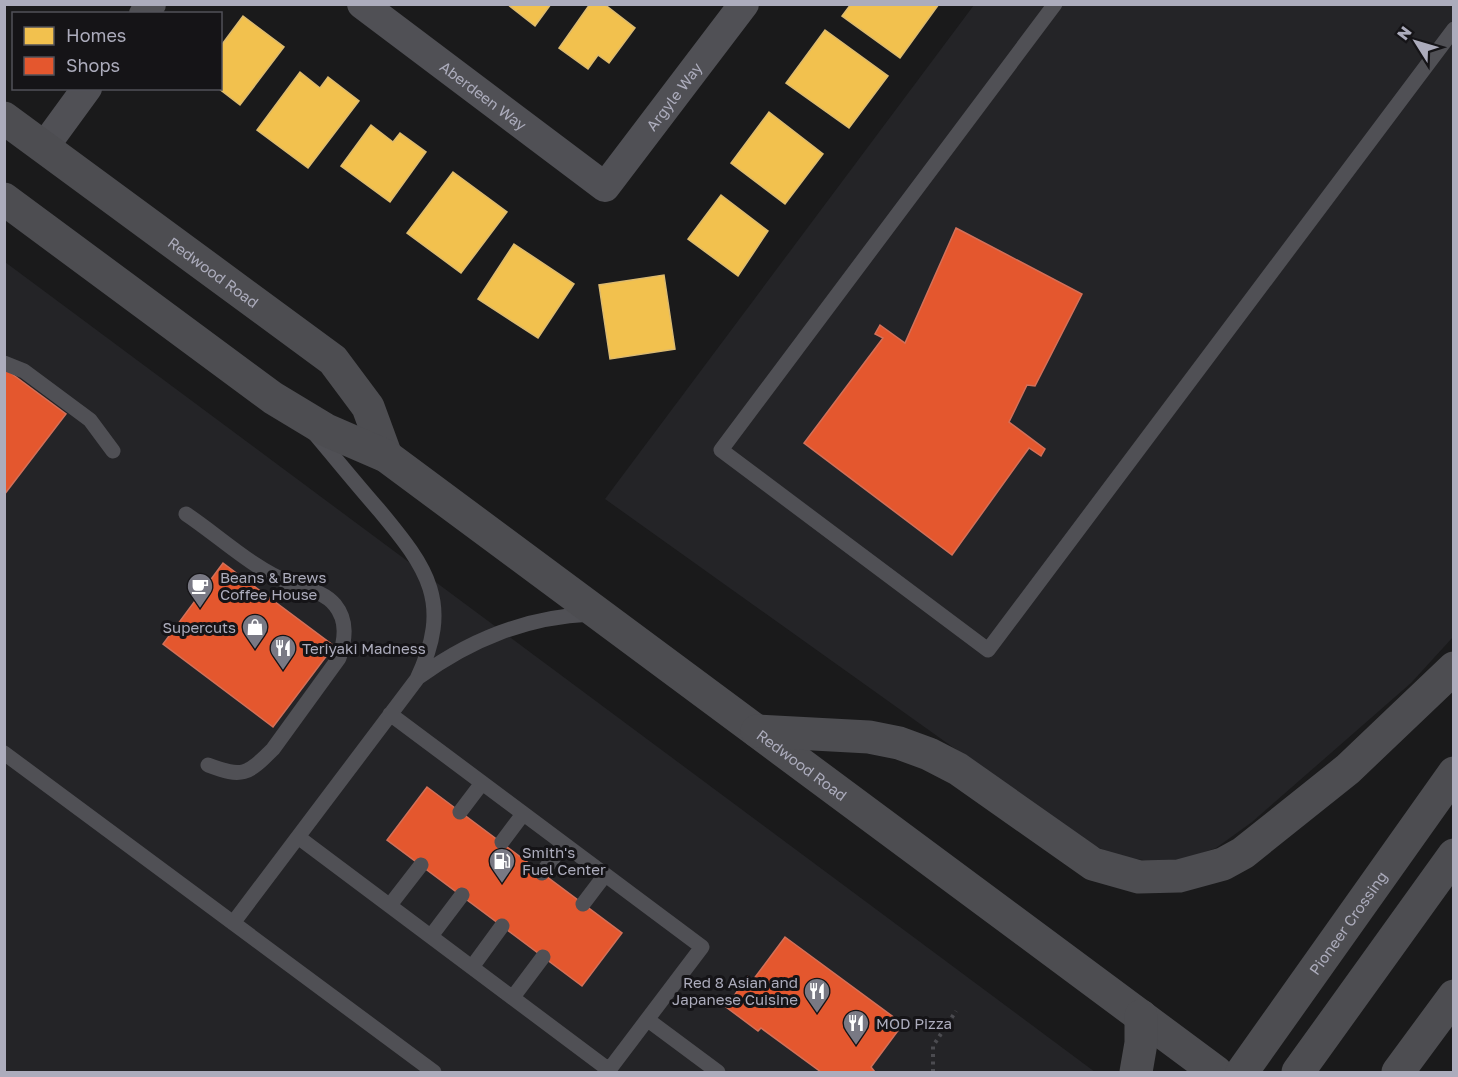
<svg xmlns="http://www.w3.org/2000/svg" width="1458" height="1077" font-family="'Golos Text',sans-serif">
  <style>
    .built { fill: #242427 }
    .homes { fill: #f2c14e; stroke: #ddbb6f; stroke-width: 1.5 }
    .shops { fill: #e4572e; stroke: #d37059; stroke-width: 1.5 }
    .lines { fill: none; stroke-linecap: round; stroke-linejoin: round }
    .path { stroke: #4b4b50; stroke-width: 4; stroke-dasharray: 3 4.5; stroke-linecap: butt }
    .lane { stroke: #505055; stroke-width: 15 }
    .street { stroke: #505055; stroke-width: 30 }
    .primary { stroke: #4d4d51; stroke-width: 33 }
    .highway { stroke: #4d4d51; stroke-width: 33 }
    .labels { text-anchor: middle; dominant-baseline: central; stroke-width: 6; stroke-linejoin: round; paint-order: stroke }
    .street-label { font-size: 15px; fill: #acacbc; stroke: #151417 }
    .poi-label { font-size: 15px; fill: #acacbc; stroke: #151417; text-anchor: start }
  </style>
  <rect width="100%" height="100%" fill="#1a1a1b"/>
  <!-- built -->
  <path class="built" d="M974,5H1453V637L1411,683L1252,822L1216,848L1185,859L1157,862L1115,856L1080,838L605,499Z
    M5,262L1095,1072H5Z"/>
  <!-- homes -->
  <path class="homes" d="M507,4H551L535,26Z
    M590,4H604L635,28L609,63L598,55L588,69L559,48Z
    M851,4H939L900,58L842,16Z
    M243,16L284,47L240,105L218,88H220V47Z
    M825,30L888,76L849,128L786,83Z
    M300,72L320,88L328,77L359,101L308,168L257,130Z
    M769,112L823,154L785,204L731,163Z
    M371,125L393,142L400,133L426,152L390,202L341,166Z
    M453,172L507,212L461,273L407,233Z
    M721,195L768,231L738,276L688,239Z
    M514,244L574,284L538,338L478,299Z
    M664,275L675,349L610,359L599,285Z"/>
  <!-- shops -->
  <path class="shops" d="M956,228L1082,294L1035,386L1027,385L1009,422L1045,449L1041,456L1029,448L952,555L804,443L883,338L875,334L880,325L905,343Z
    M4,368L66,414L4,495Z
    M223,563L334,646L273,727L163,644Z
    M427,787L622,933L582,986L387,840Z
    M785,937L903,1024L871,1067L875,1072H821L761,1028L758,1031L726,1007L748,976L753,980Z"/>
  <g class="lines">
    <!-- path -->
    <path class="path" d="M933,1072V1046L956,1011"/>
    <!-- lane -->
    <path class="lane" d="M1055,4L721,450L988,650L1454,29
      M4,363L24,371L90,420L113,451
      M186,514C219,536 252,568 290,583C305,589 323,591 335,605C348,621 345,640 339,658L273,749C247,775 243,778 208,765
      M419,677C471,639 526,617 591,614
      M4,753L434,1072
      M460,812L482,783
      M298,837L609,1070L702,947L390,714
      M502,842L523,814
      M542,873L564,844
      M583,904L605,875
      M390,905L421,865
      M233,923L417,679C453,603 428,569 379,510C357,485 336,459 314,433
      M431,936L462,895
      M472,967L502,926
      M513,997L543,957
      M648,1020L718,1072"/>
    <!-- street -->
    <g class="street">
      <path id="s1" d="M362,4L605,187L744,4"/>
      <path d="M144,14L151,4"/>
      <path d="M44,147L87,88"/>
    </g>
    <!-- primary -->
    <g class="primary">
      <path id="s2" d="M4,118L333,360L368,407L386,456"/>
      <path id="s3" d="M4,199L273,398L326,430L386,456L1216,1072"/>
    </g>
    <!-- highway -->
    <g class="highway">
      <path d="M757,731L869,737L899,743L929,754L958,769L1093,864L1139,877L1179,876L1223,864L1243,853L1348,769L1454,668"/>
      <path d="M1136,1072L1141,1043V1016"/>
      <path id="s4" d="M1242,1072L1454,773"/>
      <path d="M1298,1072L1454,855"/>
      <path d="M1398,1072L1454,996"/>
    </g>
  </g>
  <!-- icons -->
  <defs>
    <g id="cafe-pin" transform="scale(1.35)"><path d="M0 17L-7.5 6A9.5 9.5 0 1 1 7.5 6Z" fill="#797984" stroke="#151417"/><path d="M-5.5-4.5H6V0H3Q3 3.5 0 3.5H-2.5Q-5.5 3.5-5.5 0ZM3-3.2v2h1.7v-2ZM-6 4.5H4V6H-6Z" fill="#fff"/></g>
    <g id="shop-pin" transform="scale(1.35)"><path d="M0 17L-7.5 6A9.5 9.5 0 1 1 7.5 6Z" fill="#797984" stroke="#151417"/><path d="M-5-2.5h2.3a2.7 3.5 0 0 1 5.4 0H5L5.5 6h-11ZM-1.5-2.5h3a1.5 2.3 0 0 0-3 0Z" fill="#fff"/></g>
    <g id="restaurant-pin" transform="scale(1.35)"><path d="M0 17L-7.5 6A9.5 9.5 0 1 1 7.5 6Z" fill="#797984" stroke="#151417"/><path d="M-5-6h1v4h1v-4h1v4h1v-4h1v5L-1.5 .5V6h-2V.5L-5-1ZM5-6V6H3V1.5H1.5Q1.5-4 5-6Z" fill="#fff"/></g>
    <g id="fuel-pin" transform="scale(1.35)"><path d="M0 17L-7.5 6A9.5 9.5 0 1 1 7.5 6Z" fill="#797984" stroke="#151417"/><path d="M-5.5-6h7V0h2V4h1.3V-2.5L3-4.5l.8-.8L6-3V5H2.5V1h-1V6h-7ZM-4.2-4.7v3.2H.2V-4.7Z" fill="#fff"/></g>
  </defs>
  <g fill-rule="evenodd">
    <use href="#cafe-pin" x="200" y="586"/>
    <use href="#shop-pin" x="255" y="627"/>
    <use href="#restaurant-pin" x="283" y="648"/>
    <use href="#fuel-pin" x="502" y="861"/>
    <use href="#restaurant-pin" x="817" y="991"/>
    <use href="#restaurant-pin" x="856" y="1023"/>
  </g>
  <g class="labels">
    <!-- street labels -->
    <g class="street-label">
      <text stroke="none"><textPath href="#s1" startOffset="152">Aberdeen Way</textPath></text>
      <text stroke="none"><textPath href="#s1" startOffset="418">Argyle Way</textPath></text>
      <text stroke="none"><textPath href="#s2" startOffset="260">Redwood Road</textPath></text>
      <text stroke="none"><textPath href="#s3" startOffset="980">Redwood Road</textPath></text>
      <text stroke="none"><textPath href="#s4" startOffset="183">Pioneer Crossing</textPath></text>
    </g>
    <!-- poi labels -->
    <g class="poi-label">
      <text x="220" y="577">Beans &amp; Brews<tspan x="220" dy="17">Coffee House</tspan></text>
      <text x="236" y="627" text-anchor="end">Supercuts</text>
      <text x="302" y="648">Teriyaki Madness</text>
      <text x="522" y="852">Smith's<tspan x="522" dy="17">Fuel Center</tspan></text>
      <text x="798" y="982" text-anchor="end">Red 8 Asian and<tspan x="798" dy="17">Japanese Cuisine</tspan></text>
      <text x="876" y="1023">MOD Pizza</text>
    </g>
  </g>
  <!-- border -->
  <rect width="1458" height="1077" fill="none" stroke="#acacbc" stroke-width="12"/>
  <!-- legend -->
  <rect x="12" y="12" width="210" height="78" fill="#151417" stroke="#515159" stroke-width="1.5"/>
  <rect x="24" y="27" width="30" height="18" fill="#f2c14e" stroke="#515159" stroke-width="1.5"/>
  <text x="66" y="42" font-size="18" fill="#acacbc">Homes</text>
  <rect x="24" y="57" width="30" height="18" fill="#e4572e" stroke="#515159" stroke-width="1.5"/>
  <text x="66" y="72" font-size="18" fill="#acacbc">Shops</text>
  <!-- north arrow -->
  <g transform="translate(1416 42) rotate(307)" stroke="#151417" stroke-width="4.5" paint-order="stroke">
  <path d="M0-4.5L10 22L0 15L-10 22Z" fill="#acacbc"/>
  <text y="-9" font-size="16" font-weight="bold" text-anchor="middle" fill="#acacbc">N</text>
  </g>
</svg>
